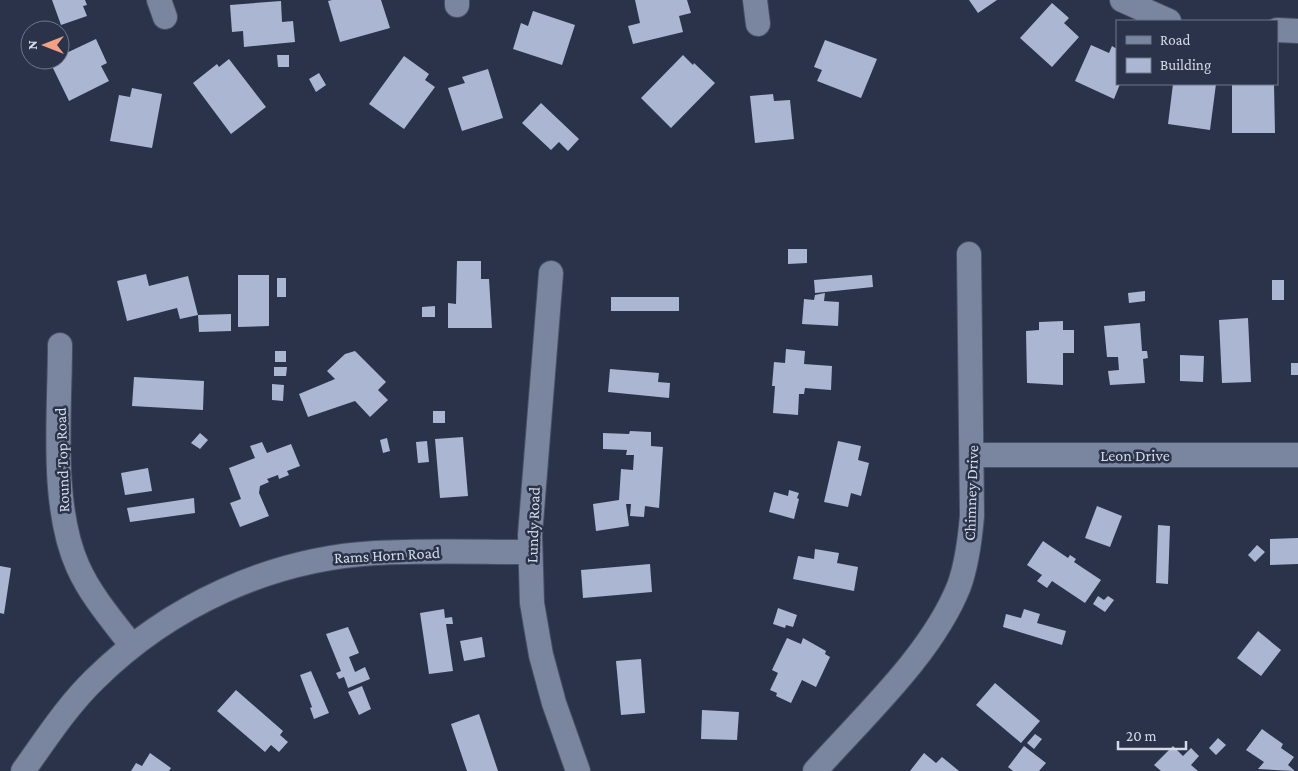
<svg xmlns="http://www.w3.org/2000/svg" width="1298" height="771" font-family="'Crimson Pro',serif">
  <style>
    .building { fill: #abb6d2 }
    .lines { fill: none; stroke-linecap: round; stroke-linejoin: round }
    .minor-casing { stroke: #495063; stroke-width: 26 }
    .minor { stroke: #7a859f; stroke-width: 24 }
    .labels { text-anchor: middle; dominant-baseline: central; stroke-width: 5; stroke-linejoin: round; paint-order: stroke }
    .street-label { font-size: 16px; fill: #d4dae8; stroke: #2a3349 }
  </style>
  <rect width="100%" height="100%" fill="#2a3349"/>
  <!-- building -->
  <path class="building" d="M52,0H85L87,5L83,6L87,16L61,25Z
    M332,0H381L390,28L340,42L328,1Z
    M635,0H687L691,13L679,16L683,32L633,44L628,26L640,23Z
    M969,0H997L978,13Z
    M281,1L282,22L293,21L295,42L244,47L243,31L232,32L230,5Z
    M1052,3L1069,18L1064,23L1079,37L1052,67L1020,38Z
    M533,11L575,25L562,65L513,49L521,23L528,26Z
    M96,39L107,63L101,66L109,81L69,101L50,62L60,60V56Z
    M825,40L877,59L861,98L817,81L822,70L814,67Z
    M1091,45L1109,53L1112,46L1117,49V84H1120L1114,99L1075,81Z
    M277,55H289V67H278Z
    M683,55L693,65L694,63L715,83L671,128L641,98Z
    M404,56L429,74L425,80L435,87L404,129L369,104Z
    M229,59L266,107L231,134L193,83L217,64L219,67Z
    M488,69L503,118L462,131L448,88L465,83L462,77Z
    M319,73L326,85L316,92L309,79Z
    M1173,84H1216L1210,130L1168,124Z
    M1232,84H1274L1275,133H1232Z
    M132,88L162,94L152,148L110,141L119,95L130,97Z
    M773,94L774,101L790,100L794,139L755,143L750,96Z
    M541,103L579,139L568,151L559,142L551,150L522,123Z
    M788,249H807V263L788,264Z
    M457,261H481V279H489L492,328H448V303L456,304Z
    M146,274L149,286L188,276L198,315L180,319L177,308L127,321L117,281Z
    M238,275H269V326L238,327Z
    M872,275L873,287L815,293L814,280Z
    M277,278H286V297H277Z
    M1272,280H1284V300H1272Z
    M1145,291V301L1129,303L1128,293Z
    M825,293L824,301L839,302L838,326L802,324L804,299L814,300L815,295Z
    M611,297H679V311H611Z
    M435,306V317H422V307Z
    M231,314V331L199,332L198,315Z
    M1248,318L1251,382L1222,383L1219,320Z
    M1063,321V330H1074V353H1063V385L1027,383L1026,331L1039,330V322Z
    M1140,323L1142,351H1147L1148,358L1143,359L1145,383L1110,385L1108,371L1119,370L1118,357H1107L1104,326Z
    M786,349L805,351L804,364L832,366L831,390L805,388L804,394H799L798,415L773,413L775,386H772L774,362L785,363Z
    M275,351H286V362H275Z
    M355,351L386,382L378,390L388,400L370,417L355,401L308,417L299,394L335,379L327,371L345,354Z
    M1180,355L1204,356L1203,382L1180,381Z
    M1291,363H1298V375H1291Z
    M274,367H287L286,376H274Z
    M610,369L659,373L658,382L670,383L669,398L608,392Z
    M134,377L204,381L203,410L132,406Z
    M272,384L284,385L283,401L272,400Z
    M433,411H445V423H433Z
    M630,431L651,432V446L663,447L659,508L645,506L644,517L630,516L631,504H626L629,526L596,531L593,504L619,500L621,469L633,470L634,455H626L627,450L603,449V433L629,434Z
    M200,433L208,440L200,449L191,443Z
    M463,437L468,496L440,498L435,439Z
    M387,438L390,451L383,453L380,440Z
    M427,441L429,462L418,463L416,442Z
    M838,441L861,446L858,460L869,463L861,496L851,493L848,507L824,502Z
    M262,442L267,453L291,444L300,466L287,471L289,475L279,479L278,475L267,479L269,482L260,486L259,493L269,516L240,527L230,503L241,499L229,468L255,458L250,446Z
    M148,468L152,491L125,495L121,473Z
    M789,490L799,493L797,498L799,499L794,519L769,512L774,492L788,496Z
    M194,498L195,513L130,522L127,508Z
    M1097,506L1122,516L1110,547L1085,538Z
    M1158,525L1170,526L1168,584L1156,583Z
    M1298,538V564L1270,565V539Z
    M1043,541L1068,558L1070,555L1076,559L1074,562L1101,580L1085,603L1052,581L1047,588L1037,581L1042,575L1027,565Z
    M1257,545L1265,552L1255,562L1248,555Z
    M815,549L839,553L837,563L858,567L854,591L793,579L798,556L814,559Z
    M650,564L652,592L583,598L581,570Z
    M0,566L11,568L4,614L0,613Z
    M1098,596L1104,600L1108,596L1114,600L1105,612L1093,604Z
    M778,608L797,615L793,627L786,625L785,628L773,624Z
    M444,609L445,618L452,617L453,624H446L453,671L429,674L420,613Z
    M1024,609L1040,614L1037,623L1066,631L1062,645L1003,627L1006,614L1021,618Z
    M348,627L359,653L349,657L355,672L365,667L370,679L348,688L344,677L339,679L336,673L341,671L326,634Z
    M1258,631L1281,650L1261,676L1237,658Z
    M482,637L485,657L464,661L460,641Z
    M787,638L801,644L803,638L826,651L825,654L830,657L816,687L802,680L791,703L776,696L777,693L770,690L778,673L772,670Z
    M641,659L645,713L621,715L616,661Z
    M311,671L329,713L314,719L310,708L312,707L300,675Z
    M995,683L1040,721L1021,743L976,705Z
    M362,686L371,709L359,715L348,692Z
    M236,690L283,731L280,735L288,742L279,752L271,745L265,752L217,711Z
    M702,710L739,712L737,740L701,739Z
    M479,714L498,771H467L451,724Z
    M1262,729L1283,744L1281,748L1294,757L1288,765L1295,771L1258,769L1264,762L1246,750Z
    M1035,734L1042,739L1034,749L1027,743Z
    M1218,738L1226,745L1216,755L1209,748Z
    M1024,746L1046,763L1039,771H1013L1008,767Z
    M1173,746L1183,756L1191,748L1199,756L1191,765L1198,771H1161L1154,765Z
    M150,753L171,768L169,771H131L136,763L142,766Z
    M924,753L936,763L942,757L959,771H910Z"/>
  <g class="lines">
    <!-- minor casing -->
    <g class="minor-casing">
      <path id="minor" d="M159,0L165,17
        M457,0V5
        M755,0L758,24
        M1122,0L1169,21
        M1277,30L1298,31
        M551,273L530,535L532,603L541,655L554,703L578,771
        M60,345C60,413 50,505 78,567C91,596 113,621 132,646
        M973,455H1298
        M23,771C46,739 67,706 95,679C169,606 270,559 375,553C426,550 478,552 530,552
        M815,771C864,716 932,654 959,586C967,564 970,539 972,516L969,254"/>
    </g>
    <!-- minor -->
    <use href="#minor" class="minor"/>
  </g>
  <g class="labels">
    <!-- street labels -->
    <g class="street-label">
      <text x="1135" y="455">Leon Drive</text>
      <text transform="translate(62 460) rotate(-92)">Round Top Road</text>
      <text transform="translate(971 493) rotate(-88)">Chimney Drive</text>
      <text transform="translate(533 525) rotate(-88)">Lundy Road</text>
      <text transform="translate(387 555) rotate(-3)">Rams Horn Road</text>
    </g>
  </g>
  <!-- legend -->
  <rect x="1116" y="20" width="162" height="65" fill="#2a3349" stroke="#6e7689"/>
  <rect x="1126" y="36" width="25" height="8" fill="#7a859f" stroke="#6e7689"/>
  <text x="1160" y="45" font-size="15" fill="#d4dae8">Road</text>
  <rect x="1126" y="58" width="25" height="15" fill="#abb6d2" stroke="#6e7689"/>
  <text x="1160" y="70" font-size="15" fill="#d4dae8">Building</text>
  <!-- north arrow -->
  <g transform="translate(45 45) rotate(270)"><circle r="24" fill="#2a3349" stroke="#6e7689"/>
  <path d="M0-4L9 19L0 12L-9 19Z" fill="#f39f84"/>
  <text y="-8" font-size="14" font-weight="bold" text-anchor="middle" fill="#d4dae8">N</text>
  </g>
  <!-- scale -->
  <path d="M1118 741v8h68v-8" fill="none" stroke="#d4dae8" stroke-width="2.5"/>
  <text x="1126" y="741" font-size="15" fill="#d4dae8" stroke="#2a3349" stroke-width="4" paint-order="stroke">20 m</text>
</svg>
